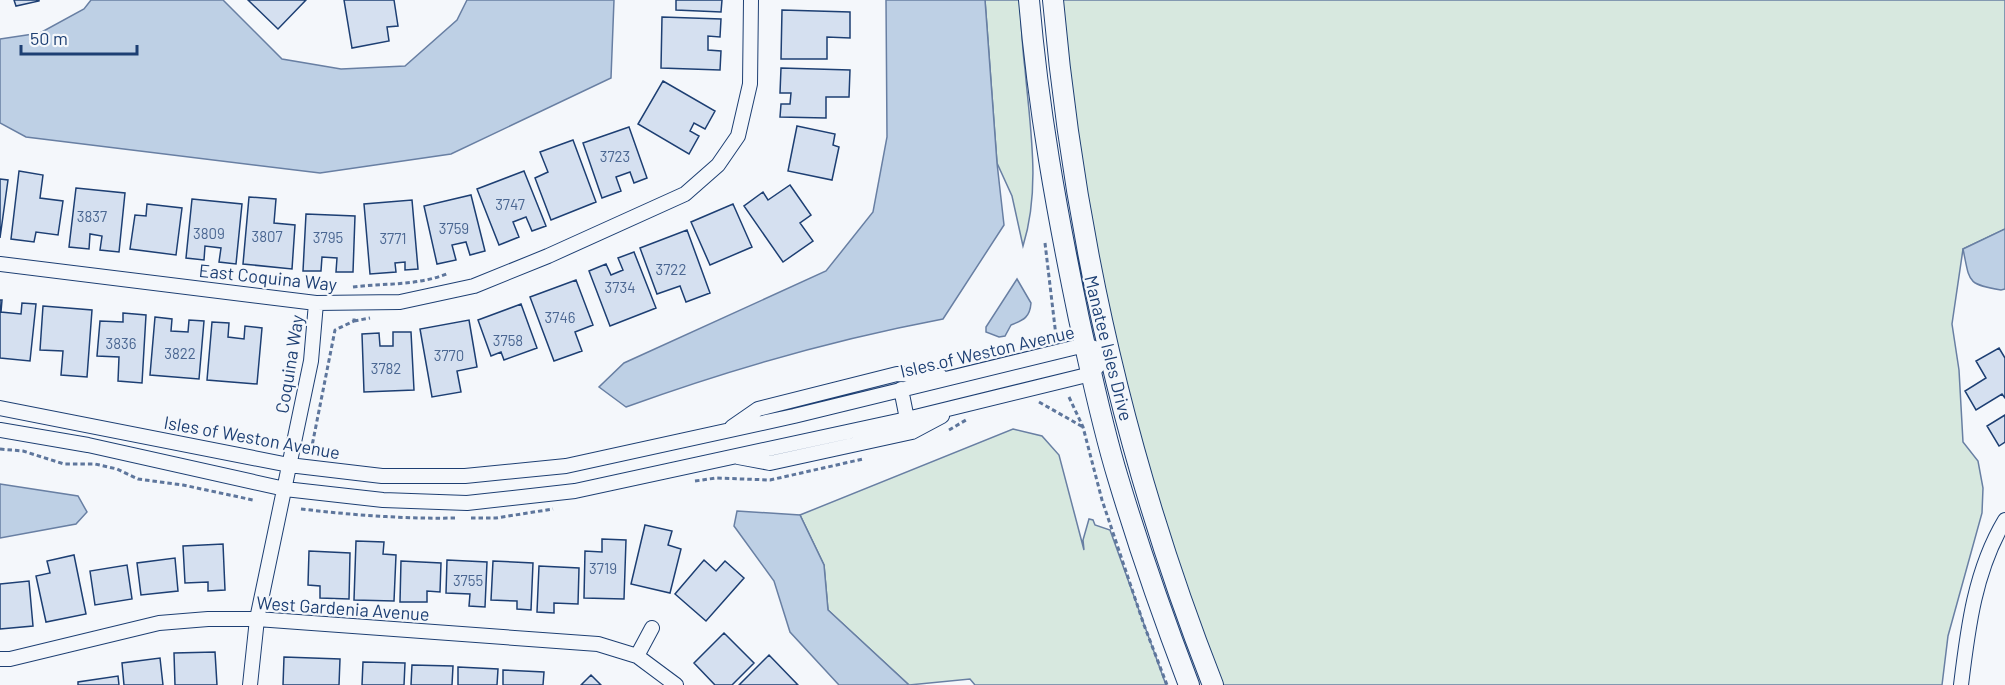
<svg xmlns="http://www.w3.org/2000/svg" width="2005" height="685" font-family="Barlow,sans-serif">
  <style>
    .green { fill: #d7e8df; stroke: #687fa3; stroke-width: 1.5 }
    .water { fill: #bed0e5; stroke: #687fa3; stroke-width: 1.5 }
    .building { fill: #d5e0f0; stroke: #1d3f73; stroke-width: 1.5 }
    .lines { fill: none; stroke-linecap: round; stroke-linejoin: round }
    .street-casing { stroke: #1d3f73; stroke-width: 16 }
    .secondary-casing { stroke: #1d3f73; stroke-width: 22 }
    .path { stroke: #5e769c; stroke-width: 3; stroke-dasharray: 4.5 3; stroke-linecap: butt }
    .street { stroke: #f4f7fb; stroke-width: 14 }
    .secondary { stroke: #f4f7fb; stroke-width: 20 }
    .labels { text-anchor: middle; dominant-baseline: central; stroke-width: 4.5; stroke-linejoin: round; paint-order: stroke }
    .number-label { font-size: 15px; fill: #4b6792 }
    .street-label { font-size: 18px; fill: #1d3f73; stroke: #f4f7fb }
  </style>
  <rect width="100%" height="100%" fill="#f4f7fb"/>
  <!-- green -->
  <path class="green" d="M985,0H1020C1021,23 1022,46 1025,69C1030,128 1041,188 1023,246L1012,196L997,163Z
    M1053,0H2005V229L1963,249L1952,324L1959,370L1963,442L1978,461L1983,488L1982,513L1948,636L1942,685H1213L1109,353Z
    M1013,429L1042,436L1059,455L1084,550L1083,540L1089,519L1093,520L1095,525L1110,530L1166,685H975L970,679L909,685L828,610L824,565L800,515Z"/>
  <!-- water -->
  <path class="water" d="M91,0H223L282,59L341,69L405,66L457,20L467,0H614L611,78L451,154L320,173L26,137L0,123V39L40,33L84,9Z
    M886,0H985L997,163L1004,225L943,319C837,339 728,370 626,407L599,387L624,363L826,271L873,212L887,137Z
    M2005,229V289L2001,290C1966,284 1970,282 1963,249Z
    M1017,279L1031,303C1030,317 1024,320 1011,325L1005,336L999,337L986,332V327Z
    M0,484L78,496L87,512L76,524L0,538Z
    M737,511L800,515L824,565L828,610L909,685H839L790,632L774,581L734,526Z"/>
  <!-- building -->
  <path class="building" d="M14,0H39V1L16,6Z
    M248,0H306L278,29Z
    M344,0H394L398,26L387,27L389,41L352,48Z
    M676,0H722L721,12L676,10Z
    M782,10L850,12V38L827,37V59H781Z
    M662,17L721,19L720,37L708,36V50L721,51L720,70L661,68Z
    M781,68L850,70L849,97H826V118L780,117L781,104H790L791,93H780Z
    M663,81L715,111L705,129L694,123L690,131L699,136L689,154L638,124Z
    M797,126L835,134L833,145L839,147L832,180L788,171Z
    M629,127L647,178L634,183L630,172L616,177L621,191L602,198L583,143Z
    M573,140L596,202L551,220L535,178L548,172L540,152Z
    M19,171L43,175L40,198L63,201L58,235L36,232L34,242L11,239Z
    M524,171L546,226L532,231L526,217L513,222L519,237L499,245L477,189Z
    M0,179L8,180L0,238Z
    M790,185L811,215L800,223L813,241L783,262L744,206L763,192L768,200Z
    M76,188L125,193L119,252L100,250L102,236L90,234L89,249L69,247Z
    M471,195L485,251L470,255L466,242L452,245L456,260L437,264L424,206Z
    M249,197L276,199L274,223L295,225L292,269L243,264Z
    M192,199L242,204L236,264L219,262L221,248L205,246L204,260L186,258Z
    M412,200L418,269L405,270V262L395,263L396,272L370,274L364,204Z
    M147,204L182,208L176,255L130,249L135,215L146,216Z
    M733,204L752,247L710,265L691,222Z
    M306,214L355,216L353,272H336L337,258L322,257L321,271H303Z
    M687,230L710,293L686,302L680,286L657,294L640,248Z
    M634,252L656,308L610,326L589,271L606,264L611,275L623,270L618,258Z
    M576,280L593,325L575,332L582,351L554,361L530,297Z
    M0,300H2L1,312L21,314L22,303L36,304L30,361L0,358Z
    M521,304L537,348L504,360L501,352L491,356L478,320Z
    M43,306L92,310L87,377L61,375L63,351L40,350Z
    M123,313L146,315L142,383L118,381L119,357L97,356L100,321L123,322Z
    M155,317L172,319L171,331L188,332L189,320L204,321L199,379L150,375Z
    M469,320L477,367L457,371L461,392L432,397L420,329Z
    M212,322L229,323L228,337L244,339L245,326L262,328L257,384L207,380Z
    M393,332H411L414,390L364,392L362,334L379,333L380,346H393Z
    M1999,348L2005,358V398L2002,394L1976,410L1965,391L1986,378L1976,361Z
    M2005,415V442L1999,446L1987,426Z
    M645,525L672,531L668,545L681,549L670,593L631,584Z
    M602,539L626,540L624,599L584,598L585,551L602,552Z
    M356,541L384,542L383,554L396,555L394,601L354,600Z
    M223,544L225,590L208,591V582L185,583L183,546Z
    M309,551L350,553L349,599L320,598V586L308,585Z
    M74,555L86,614L46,622L36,576L50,573L47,561Z
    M175,558L178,591L141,595L137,563Z
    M447,560L487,562L485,607L469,606L470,594L446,593Z
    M704,560L716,571L725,561L744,578L706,621L675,594Z
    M401,561L441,563L440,592L427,591V602H400Z
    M493,561L533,563L531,610L517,609V601L491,600Z
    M127,565L132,599L95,605L90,571Z
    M539,566L579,568L578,604L554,603V613L537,612Z
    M29,581L33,626L0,629V584Z
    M724,633L754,663L732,685H715L694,663Z
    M215,652L217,685H175L174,653Z
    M769,655L798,685H739Z
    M284,657L340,659L339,685H283Z
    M160,658L163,685H124L122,663Z
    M363,662L405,663L404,685H362Z
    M412,665L453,666L452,685H411Z
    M458,667L498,669L497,685H458Z
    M503,670L544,672L543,685H503Z
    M591,675L601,685H581Z
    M118,676L119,685H78V682Z"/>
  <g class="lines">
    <!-- street casing -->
    <g class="street-casing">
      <path id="street" d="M0,264L316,303L400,302L474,286L548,256L685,194L718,165L738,136L750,84L751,0
        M901,389L907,419
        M0,408L289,465L382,476H465L566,466L794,416L1085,345L1109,353L1091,374L907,419L575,491L467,503L383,500L285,489L88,445L0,430
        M732,427L758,409L897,374L940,376
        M738,457L770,463L912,432L942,416
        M637,656L652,628
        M0,659H10L159,623L208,619H257L598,644L637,656L676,685
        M250,685L257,619L311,361L316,303
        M1961,685C1968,627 1975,570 2005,520"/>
    </g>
    <!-- secondary casing -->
    <g class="secondary-casing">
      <path id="secondary" d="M1029,0C1038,108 1057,213 1079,319C1091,372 1102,426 1118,478C1139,548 1163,617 1189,685
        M1053,0C1074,236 1126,464 1213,685"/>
    </g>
    <!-- path -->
    <path class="path" d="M1045,243L1056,336
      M353,287C385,283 418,286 449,273
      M354,321L370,318
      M1069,397L1083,427L1102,500L1144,625L1167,685
      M1039,402L1083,427
      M949,430L966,420
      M0,449L23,451L64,464H95L117,469L138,479L183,485L253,500
      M311,451L335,330L354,321V316
      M695,481L716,478L770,480L863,459
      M301,509C353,515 403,519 455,518
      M471,518H496L553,509"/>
    <!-- street -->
    <use href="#street" class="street"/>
    <!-- secondary -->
    <use href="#secondary" class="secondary"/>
  </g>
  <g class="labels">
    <!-- number labels -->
    <g class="number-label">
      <text x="615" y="156">3723</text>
      <text x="510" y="204">3747</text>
      <text x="92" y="216">3837</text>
      <text x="454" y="228">3759</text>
      <text x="209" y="233">3809</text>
      <text x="267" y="236">3807</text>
      <text x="328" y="237">3795</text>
      <text x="393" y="238">3771</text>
      <text x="671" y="269">3722</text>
      <text x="620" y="287">3734</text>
      <text x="560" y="317">3746</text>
      <text x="508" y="340">3758</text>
      <text x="121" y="343">3836</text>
      <text x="180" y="353">3822</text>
      <text x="449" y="355">3770</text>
      <text x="386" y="368">3782</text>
      <text x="603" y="568">3719</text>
      <text x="468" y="580">3755</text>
    </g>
    <!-- street labels -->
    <g class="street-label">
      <text transform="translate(268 277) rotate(6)">East Coquina Way</text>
      <text transform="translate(1109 348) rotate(76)">Manatee Isles Drive</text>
      <text transform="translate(987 351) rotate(-13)">Isles of Weston Avenue</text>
      <text transform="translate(289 364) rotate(-81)">Coquina Way</text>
      <text transform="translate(252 437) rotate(10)">Isles of Weston Avenue</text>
      <text transform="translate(343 608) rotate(4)">West Gardenia Avenue</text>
    </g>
  </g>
  <!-- scale -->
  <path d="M21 45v9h116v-9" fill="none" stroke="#1d3f73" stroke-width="3"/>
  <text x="30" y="45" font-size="18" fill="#1d3f73" stroke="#f4f7fb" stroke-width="4.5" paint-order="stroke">50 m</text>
</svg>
